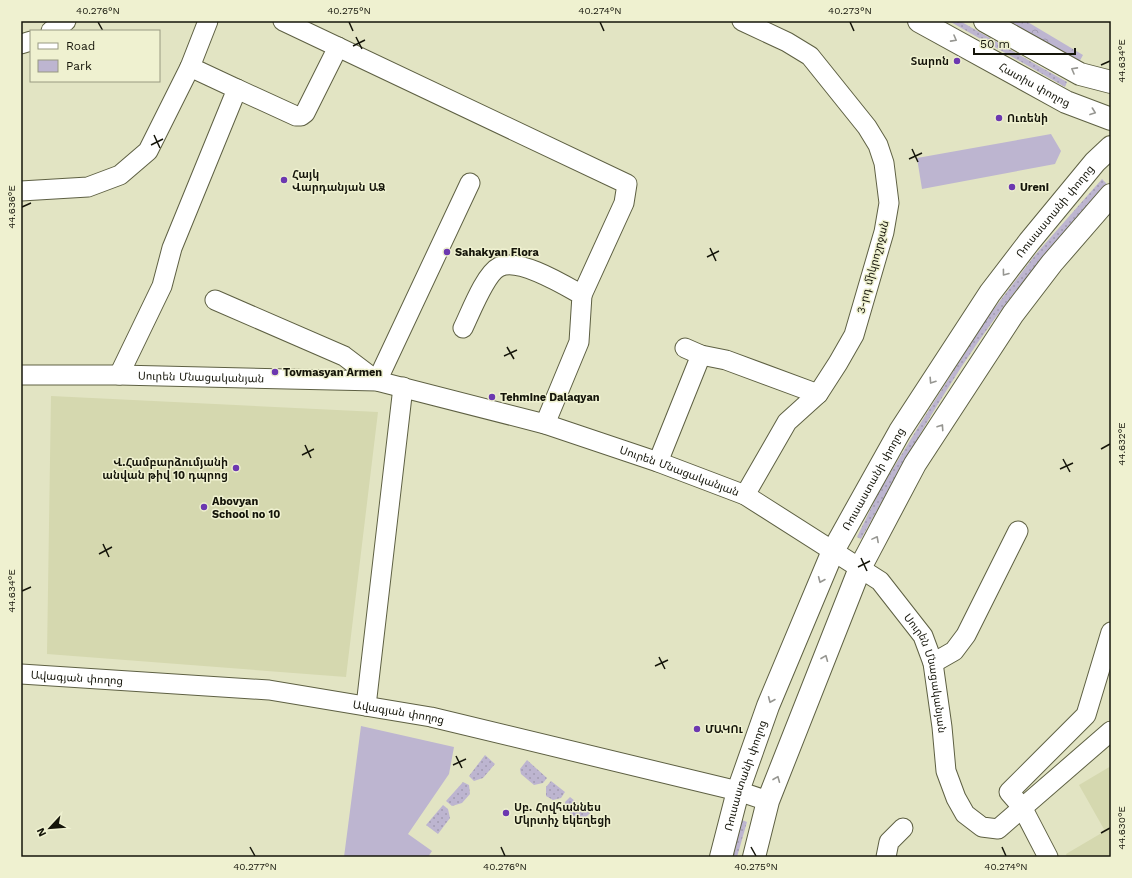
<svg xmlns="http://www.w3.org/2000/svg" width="1132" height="878" font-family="'Work Sans','Noto Sans Armenian',sans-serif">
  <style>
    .built { fill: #d5d8af }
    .grass { fill: url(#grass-dots) }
    .forest { fill: url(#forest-crowns) }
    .park { fill: #bdb5d0 }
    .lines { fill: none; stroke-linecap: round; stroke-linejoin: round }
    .minor-casing { stroke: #5e6043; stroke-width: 21 }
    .major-casing { stroke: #5e6043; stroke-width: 24 }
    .minor { stroke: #fff; stroke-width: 19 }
    .major { stroke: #fff; stroke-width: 22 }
    .oneway { stroke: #969691 }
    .ticks { fill: none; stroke: #15150a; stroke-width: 1.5 }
    .poi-dot { fill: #6c38b0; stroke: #eff1d0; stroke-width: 1.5 }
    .labels { text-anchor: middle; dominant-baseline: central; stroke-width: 3; stroke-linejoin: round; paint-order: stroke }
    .poi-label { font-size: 11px; font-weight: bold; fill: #15150a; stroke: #eff1d0; text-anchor: start }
    .street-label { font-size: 11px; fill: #15150a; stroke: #eff1d0 }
    .neatline { fill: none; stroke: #15150a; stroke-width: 1.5 }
    .ticks-label { font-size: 10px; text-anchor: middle; fill: #15150a }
  </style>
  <defs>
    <pattern id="grass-dots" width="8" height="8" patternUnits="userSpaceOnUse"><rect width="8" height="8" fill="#bdb5d0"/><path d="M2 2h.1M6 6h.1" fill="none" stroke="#a29bb1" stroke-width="1.8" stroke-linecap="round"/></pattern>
    <pattern id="forest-crowns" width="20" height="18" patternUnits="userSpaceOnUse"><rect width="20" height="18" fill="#bdb5d0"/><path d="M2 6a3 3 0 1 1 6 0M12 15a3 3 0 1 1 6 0" fill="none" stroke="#a29bb1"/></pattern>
  </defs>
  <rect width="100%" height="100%" fill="#e2e4c3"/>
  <!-- built -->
  <path class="built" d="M51,396L378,412L346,677L47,654Z
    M1111,766V857H1067L1066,854L1105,831L1079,785Z"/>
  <!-- grass -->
  <path class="grass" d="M949,21H960L1067,82L1065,87Z
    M1102,179L1107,184C1067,228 1028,273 993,321C943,390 902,465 861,539L857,537L880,490L920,424L987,318L1035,255Z
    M485,755L495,764L483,778L474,781L469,776Z
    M527,760L547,778L543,783L534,785L521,774L520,769Z
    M551,781L565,792L561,798L553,800L546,796V787Z
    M463,782L469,785L470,794L462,803L452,806L446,801Z
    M570,797L590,813L583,820H579L567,811L565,802Z
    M443,805L448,809L450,818L438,834L426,825Z
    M742,820L747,822L737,857H732Z"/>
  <!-- forest -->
  <path class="forest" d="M1000,21H1026L1083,55L1077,66Z"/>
  <!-- park -->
  <path class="park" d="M1051,134L1061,151L1055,164L922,189L917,158Z
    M361,726L454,747L449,774L408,834L432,851L428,857H344Z"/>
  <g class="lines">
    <!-- minor casing -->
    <g class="minor-casing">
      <g id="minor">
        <path d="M283,21L627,184L624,203L582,295"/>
        <path d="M742,21L787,42L810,56L867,127L878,145L884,163L889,203L884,232L854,335L838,363L818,394L787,422L745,495"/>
        <path d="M51,31L66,21"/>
        <path d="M21,44L31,41"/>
        <path d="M237,89L296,116H301L305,113L338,47"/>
        <path d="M21,191L88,187L120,175L148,151L190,67L208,21"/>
        <path d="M215,300L344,356L377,381L470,183"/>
        <path d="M463,328C470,314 485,274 499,267C519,257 564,285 582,295L579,342L545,424"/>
        <path d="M685,348L701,355L726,360L818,394"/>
        <path id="s1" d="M21,375H119L377,381L545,424L658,462L745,495L880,581L923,636L933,663L942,727L946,771L956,798L965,814L982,827L998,829L1111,731"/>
        <path d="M119,375L162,286L172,248L237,89L190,67"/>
        <path d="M658,462L701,355"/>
        <path d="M933,663L954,651L966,635L1018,531"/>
        <path id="s2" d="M21,674L269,690L431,717L738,791L768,801"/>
        <path d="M366,706L403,387"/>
        <path d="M886,857L889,842L903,828"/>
        <path d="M1048,857L1022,807L1009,792L1086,715L1111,632"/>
      </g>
    </g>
    <!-- major casing -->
    <g class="major-casing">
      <g id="major">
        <path id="s3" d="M919,21L1066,102L1111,119"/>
        <path d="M985,21L1080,74L1111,82"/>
        <path id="s4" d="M721,857L738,791L768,706L833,551L900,431L990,293L1029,242L1095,162L1111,147"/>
        <path d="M754,857L768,801L860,568L915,464L1013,314L1052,263L1111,195"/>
      </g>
    </g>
    <!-- minor -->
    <use href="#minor" class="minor"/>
    <!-- major -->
    <use href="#major" class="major"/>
  </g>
  <!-- one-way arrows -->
  <defs><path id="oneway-chevron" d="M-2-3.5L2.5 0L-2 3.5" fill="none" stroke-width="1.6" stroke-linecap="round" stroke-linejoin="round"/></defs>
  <g class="oneway">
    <use href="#oneway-chevron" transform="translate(954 39) rotate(29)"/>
    <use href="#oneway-chevron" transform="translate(1074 70) rotate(-151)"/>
    <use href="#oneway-chevron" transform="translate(1093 112) rotate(20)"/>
    <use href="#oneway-chevron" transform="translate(1005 273) rotate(127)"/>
    <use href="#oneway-chevron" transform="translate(932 381) rotate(123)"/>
    <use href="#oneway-chevron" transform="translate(941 427) rotate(-56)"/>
    <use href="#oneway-chevron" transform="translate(876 539) rotate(-62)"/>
    <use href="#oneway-chevron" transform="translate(821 580) rotate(113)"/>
    <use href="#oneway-chevron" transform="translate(825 658) rotate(-68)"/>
    <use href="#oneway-chevron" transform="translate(771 700) rotate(113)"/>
    <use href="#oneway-chevron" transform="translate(777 779) rotate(-68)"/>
  </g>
  <!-- ticks -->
  <path class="ticks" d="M98,22L103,31M349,22L353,31M600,22L604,31M850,22L854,31M356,37L362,49M353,46L365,40M1101,65L1110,61M154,135L160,148M151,145L163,139M912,149L918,162M909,159L922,153M22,207L31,203M710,248L716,261M707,257L719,251M507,347L514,359M504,356L517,350M305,445L311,458M1101,449L1110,444M302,455L314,449M1063,459L1070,472M1060,469L1073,463M103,544L109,557M99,554L112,547M861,558L867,571M858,567L870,561M22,591L31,587M659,657L665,669M655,666L668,660M456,756L462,768M453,765L466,759M1101,833L1110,828M250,847L255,856M501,847L505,856M751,847L756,856M1002,847L1006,856"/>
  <!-- markers -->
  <g class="poi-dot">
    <circle cx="957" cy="61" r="4"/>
    <circle cx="999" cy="118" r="4"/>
    <circle cx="284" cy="180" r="4"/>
    <circle cx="1012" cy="187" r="4"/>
    <circle cx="447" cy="252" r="4"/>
    <circle cx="275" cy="372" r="4"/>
    <circle cx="492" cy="397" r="4"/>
    <circle cx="236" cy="468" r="4"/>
    <circle cx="204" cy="507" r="4"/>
    <circle cx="697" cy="729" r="4"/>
    <circle cx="506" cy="813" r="4"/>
  </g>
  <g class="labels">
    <!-- poi labels -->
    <g class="poi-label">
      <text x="949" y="61" text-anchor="end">Տարոն</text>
      <text x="1007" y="118">Ուռենի</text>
      <text x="292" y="174">Հայկ<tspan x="292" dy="13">Վարդանյան ԱՁ</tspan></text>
      <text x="1020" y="187">Ureni</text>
      <text x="455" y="252">Sahakyan Flora</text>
      <text x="283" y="372">Tovmasyan Armen</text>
      <text x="500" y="397">Tehmine Dalaqyan</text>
      <text x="228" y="462" text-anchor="end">Վ.Համբարձումյանի<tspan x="228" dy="13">անվան թիվ 10 դպրոց</tspan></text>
      <text x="212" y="501">Abovyan<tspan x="212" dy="13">School no 10</tspan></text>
      <text x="705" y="729">ՄԱԿՈւ</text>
      <text x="514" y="807">Սբ. Հովհաննես<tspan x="514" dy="13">Մկրտիչ եկեղեցի</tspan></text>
    </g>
    <!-- street labels -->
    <g class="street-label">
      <text stroke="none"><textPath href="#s3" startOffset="132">Հատիս փողոց</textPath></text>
      <text stroke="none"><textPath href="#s4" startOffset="733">Ռուսաստանի փողոց</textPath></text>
      <text transform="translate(873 267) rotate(-75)">3-րդ միկրոշրջան</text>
      <text stroke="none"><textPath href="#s1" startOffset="180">Սուրեն Մնացականյան</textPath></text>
      <text stroke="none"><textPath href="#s1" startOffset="672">Սուրեն Մնացականյան</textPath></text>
      <text stroke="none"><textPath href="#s4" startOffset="409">Ռուսաստանի փողոց</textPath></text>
      <text stroke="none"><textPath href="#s1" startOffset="1008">Սուրեն Մնացականյան</textPath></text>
      <text stroke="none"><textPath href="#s2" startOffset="56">Ավագյան փողոց</textPath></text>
      <text stroke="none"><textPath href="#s2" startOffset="380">Ավագյան փողոց</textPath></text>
      <text stroke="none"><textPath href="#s4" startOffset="85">Ռուսաստանի փողոց</textPath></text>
    </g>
  </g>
  <!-- border -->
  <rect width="1132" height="878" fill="none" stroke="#eff1d0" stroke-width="44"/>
  <!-- legend -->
  <rect x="30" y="30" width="130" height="52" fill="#eff1d0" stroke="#989981"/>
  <rect x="38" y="43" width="20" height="6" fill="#ffffff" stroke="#989981"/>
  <text x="66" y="50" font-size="12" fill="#15150a">Road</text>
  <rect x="38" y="60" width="20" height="12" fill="#bdb5d0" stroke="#989981"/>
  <text x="66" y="70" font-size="12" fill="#15150a">Park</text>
  <!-- north arrow -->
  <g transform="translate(50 828) rotate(244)" stroke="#eff1d0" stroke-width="3" paint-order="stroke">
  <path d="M0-3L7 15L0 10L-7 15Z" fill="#15150a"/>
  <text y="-6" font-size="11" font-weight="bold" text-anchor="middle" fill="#15150a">N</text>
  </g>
  <!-- scale -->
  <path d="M974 48v6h101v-6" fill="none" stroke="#15150a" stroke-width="2"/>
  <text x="980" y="48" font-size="12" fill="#15150a" stroke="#eff1d0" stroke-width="3" paint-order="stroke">50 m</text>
  <rect x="22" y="22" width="1088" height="834" class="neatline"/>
  <g class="ticks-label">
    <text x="98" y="14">40.276°N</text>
    <text x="349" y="14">40.275°N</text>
    <text x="600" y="14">40.274°N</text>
    <text x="850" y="14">40.273°N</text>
    <text transform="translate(1121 61) rotate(-90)" y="4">44.634°E</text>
    <text transform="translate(11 207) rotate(-90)" y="4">44.636°E</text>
    <text transform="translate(1121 444) rotate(-90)" y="4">44.632°E</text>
    <text transform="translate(11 591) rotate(-90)" y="4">44.634°E</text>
    <text transform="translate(1121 828) rotate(-90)" y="4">44.630°E</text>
    <text x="255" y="870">40.277°N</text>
    <text x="505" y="870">40.276°N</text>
    <text x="756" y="870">40.275°N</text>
    <text x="1006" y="870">40.274°N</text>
  </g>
</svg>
